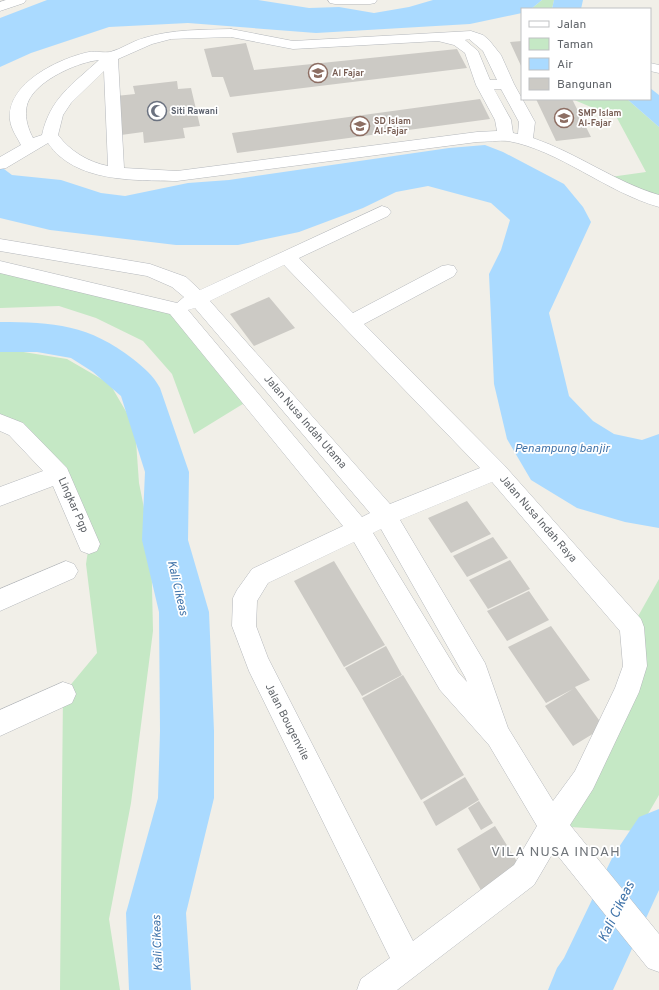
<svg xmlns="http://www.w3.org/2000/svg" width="659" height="990" font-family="Overpass,sans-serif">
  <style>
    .green { fill: #c5e8c5 }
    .water { fill: #aadaff }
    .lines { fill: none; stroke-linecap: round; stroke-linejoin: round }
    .river { fill: #aadaff; fill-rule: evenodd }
    .building { fill: #cccac5 }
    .minor-casing { stroke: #b5b8bc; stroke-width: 1 }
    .minor { fill: #fff; fill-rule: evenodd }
    .labels { text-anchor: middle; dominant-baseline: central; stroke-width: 3.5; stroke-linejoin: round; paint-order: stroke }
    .far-education-label { font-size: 9px; font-weight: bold; fill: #785e54; stroke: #fff; text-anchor: start }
    .far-worship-label { font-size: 9px; font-weight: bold; fill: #5b616d; stroke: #fff; text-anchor: start }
    .street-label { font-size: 11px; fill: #5f6368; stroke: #fff }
    .water-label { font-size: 12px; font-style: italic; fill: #4174aa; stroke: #fff }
    .near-neighbourhood-label { font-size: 14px; letter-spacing: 1px; fill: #70757a; stroke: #fff }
    .near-water-label { font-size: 14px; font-style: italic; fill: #4174aa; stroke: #fff }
  </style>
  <rect width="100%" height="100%" fill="#f1efe8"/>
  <!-- green -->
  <path class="green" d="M542,0H554L552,9H531Z
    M572,99H627L659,127V201L603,178L646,172L617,118Z
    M0,267L176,309L251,399L194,434L172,374L143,341L96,318L59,306L0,308Z
    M0,350H11L67,359L110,384L135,427L139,483L151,543L153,631L131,803L109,919L120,990H60L63,694L97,653L86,564L89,544L59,474L0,422Z
    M659,579V795L638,831L553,826L626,692L632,627Z"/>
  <!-- water -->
  <path class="water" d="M47,0H258L309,8L339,7L374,13L409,7L433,0H542L531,9H522V13L470,24L316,33L188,23L109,27L31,53L0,67V18Z
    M554,0H583L581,9H552Z
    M650,88L659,95V127L627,99H650Z
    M485,145L503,152L564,184L583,207L591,222L549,313L569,396L593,421L614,434L642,440L659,434V528L625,522L577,508L531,480L507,439L494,384L489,274L501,250L510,220L491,203L428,186L396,192L363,208L299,232L238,245H176L50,230L0,218V166L12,175L61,180L101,193L125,196L188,183L229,180L449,148Z"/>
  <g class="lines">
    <!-- river -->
    <path class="river" d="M0,322C53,322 90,325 133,359C144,368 153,375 160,388L189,472L188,540L209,612L214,731V798L186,913L191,990H129L126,913L158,798L160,731L159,612L142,540L145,472L121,396L93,372L71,358L37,352H0Z
      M659,809V890L613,990H548L557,968L564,958L613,856L639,817Z"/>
  </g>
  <!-- building -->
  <path class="building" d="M522,41V68L510,42Z
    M246,43L254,70L457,49L467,68L230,97L223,77H212L204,49Z
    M177,81L178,89L191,88L200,126L183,128L185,138L144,143L143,132L121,135L116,96L135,94L133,86Z
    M480,99L490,119L237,153L232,133Z
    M536,99H572L591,137L556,141Z
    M269,297L295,328L254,346L230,314Z
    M467,501L491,534L451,553L428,518Z
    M493,537L508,558L467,577L453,556Z
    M510,560L530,589L488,609L469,580Z
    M334,561L385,645L344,667L294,581Z
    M529,591L549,620L507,641L487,611Z
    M551,626L590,680L575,687L604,727L573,746L545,706L573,689L546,703L508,647Z
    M386,646L402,675L362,696L345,668Z
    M403,675L464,775L421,800L362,698Z
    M465,777L479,800L436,826L423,802Z
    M479,801L493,823L481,830L468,808Z
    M495,826L521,868L482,892L457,849Z"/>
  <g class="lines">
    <!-- minor casing -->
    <g class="minor-casing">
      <path id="minor" d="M6,0H26L24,3L0,11V2Z
        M328,0H377L375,3L370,4H335L330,3Z
        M231,29L293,41L471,31L483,35L489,40L501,55L514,84L535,122L533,138C577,153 615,182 659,195V207C606,192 559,150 508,141C498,140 487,142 477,142L177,181C135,180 75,183 48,143L6,168L0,169V157L21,145C17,137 11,129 10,120C6,83 60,58 89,52C96,51 104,53 110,52C122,49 132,41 144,38C173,29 201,30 231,29ZM231,37L293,49L438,41L454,45L465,53L476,85L495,120L497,131L477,132L177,171L124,168L118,59L152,44L171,39ZM469,39L483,51L497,80H490L478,51L465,40ZM99,60C73,84 50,98 42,135L33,138C26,125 22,108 32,95C45,77 79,62 99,60ZM104,71L108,166C88,162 70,151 58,135L63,115L71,103ZM494,89H501L519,122L518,134L513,133L511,120Z
        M650,63L659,65V73L650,71Z
        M382,206L388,208L391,212L388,216L299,258L353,313L442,266L448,265L454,266L457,271L454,276L364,324L504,465L641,619L644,627L647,666L639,692L593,789L570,825L659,934V972L648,968L554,851L534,885L397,990H357L361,979L390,958L249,671L232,626L233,598L237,590L252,569L343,526L170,314L0,273V261L177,303L184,297L172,287L147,276L0,251V239L150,264L186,277L200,290ZM284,265L480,468L390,504L210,301ZM195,308L370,513L362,517L188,310ZM492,482L620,631L623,666L615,688L575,771L553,801L508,728L485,663L400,520ZM381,529L465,677L467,682L458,672L373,533ZM354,542L440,690L489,745L537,826L514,865L413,941L268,658L256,626L257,601L268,583Z
        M0,414L23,423L67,468L100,544L97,551L89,554L81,551L53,486L0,506V487L43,471L9,435L0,431Z
        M66,561L74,564L78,571L74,578L0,611V589Z
        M63,682L72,685L76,694L72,703L0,736V710Z"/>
    </g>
    <!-- minor -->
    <use href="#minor" class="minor"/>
  </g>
  <!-- icons -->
  <defs>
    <g id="school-ring" transform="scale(1)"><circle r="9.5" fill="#fff" stroke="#8d6e63" stroke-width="1.5"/><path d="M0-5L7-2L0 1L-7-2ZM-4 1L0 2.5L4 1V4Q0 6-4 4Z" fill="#8d6e63"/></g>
    <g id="mosque-ring" transform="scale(1)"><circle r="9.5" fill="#fff" stroke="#6b7280" stroke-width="1.5"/><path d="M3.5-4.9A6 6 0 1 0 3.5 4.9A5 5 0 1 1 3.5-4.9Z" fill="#6b7280"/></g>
  </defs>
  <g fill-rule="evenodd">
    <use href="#school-ring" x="318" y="73"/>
    <use href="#mosque-ring" x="157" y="111"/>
    <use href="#school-ring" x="564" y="118"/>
    <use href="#school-ring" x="360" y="126"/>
  </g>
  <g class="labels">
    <!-- far-education labels -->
    <g class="far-education-label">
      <text x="332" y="73">Al Fajar</text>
      <text x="578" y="113">SMP Islam<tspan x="578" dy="10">Al-Fajar</tspan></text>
      <text x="374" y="121">SD Islam<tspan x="374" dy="10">Al-Fajar</tspan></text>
    </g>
    <!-- far-worship labels -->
    <g class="far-worship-label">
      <text x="171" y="111">Siti Rawani</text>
    </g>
    <!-- street labels -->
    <g class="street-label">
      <text transform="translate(305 422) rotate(49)">Jalan Nusa Indah Utama</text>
      <text transform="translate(73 505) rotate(66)">Lingkar Pgp</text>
      <text transform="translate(538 519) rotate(49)">Jalan Nusa Indah Raya</text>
      <text transform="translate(287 722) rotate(63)">Jalan Bougenvile</text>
    </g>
    <!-- water labels -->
    <g class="water-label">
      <text x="562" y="449">Penampung banjir</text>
      <text transform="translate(177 588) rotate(77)">Kali Cikeas</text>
      <text transform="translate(158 943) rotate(-92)">Kali Cikeas</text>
    </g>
    <!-- near-neighbourhood labels -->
    <g class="near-neighbourhood-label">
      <text x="556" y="852">VILA NUSA INDAH</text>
    </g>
    <!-- near-water labels -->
    <g class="near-water-label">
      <text transform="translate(617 912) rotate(-64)">Kali Cikeas</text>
    </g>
  </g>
  <!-- legend -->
  <rect x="521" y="8" width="130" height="92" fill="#ffffff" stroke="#bfc1c3"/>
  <rect x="529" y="21" width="20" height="6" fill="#ffffff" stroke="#bfc1c3"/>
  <text x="557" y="28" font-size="12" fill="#5f6368">Jalan</text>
  <rect x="529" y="38" width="20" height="12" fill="#c5e8c5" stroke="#bfc1c3"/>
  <text x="557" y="48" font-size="12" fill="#5f6368">Taman</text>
  <rect x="529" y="58" width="20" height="12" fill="#aadaff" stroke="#bfc1c3"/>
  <text x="557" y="68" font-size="12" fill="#5f6368">Air</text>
  <rect x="529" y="78" width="20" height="12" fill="#cccac5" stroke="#bfc1c3"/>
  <text x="557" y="88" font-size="12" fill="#5f6368">Bangunan</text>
</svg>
